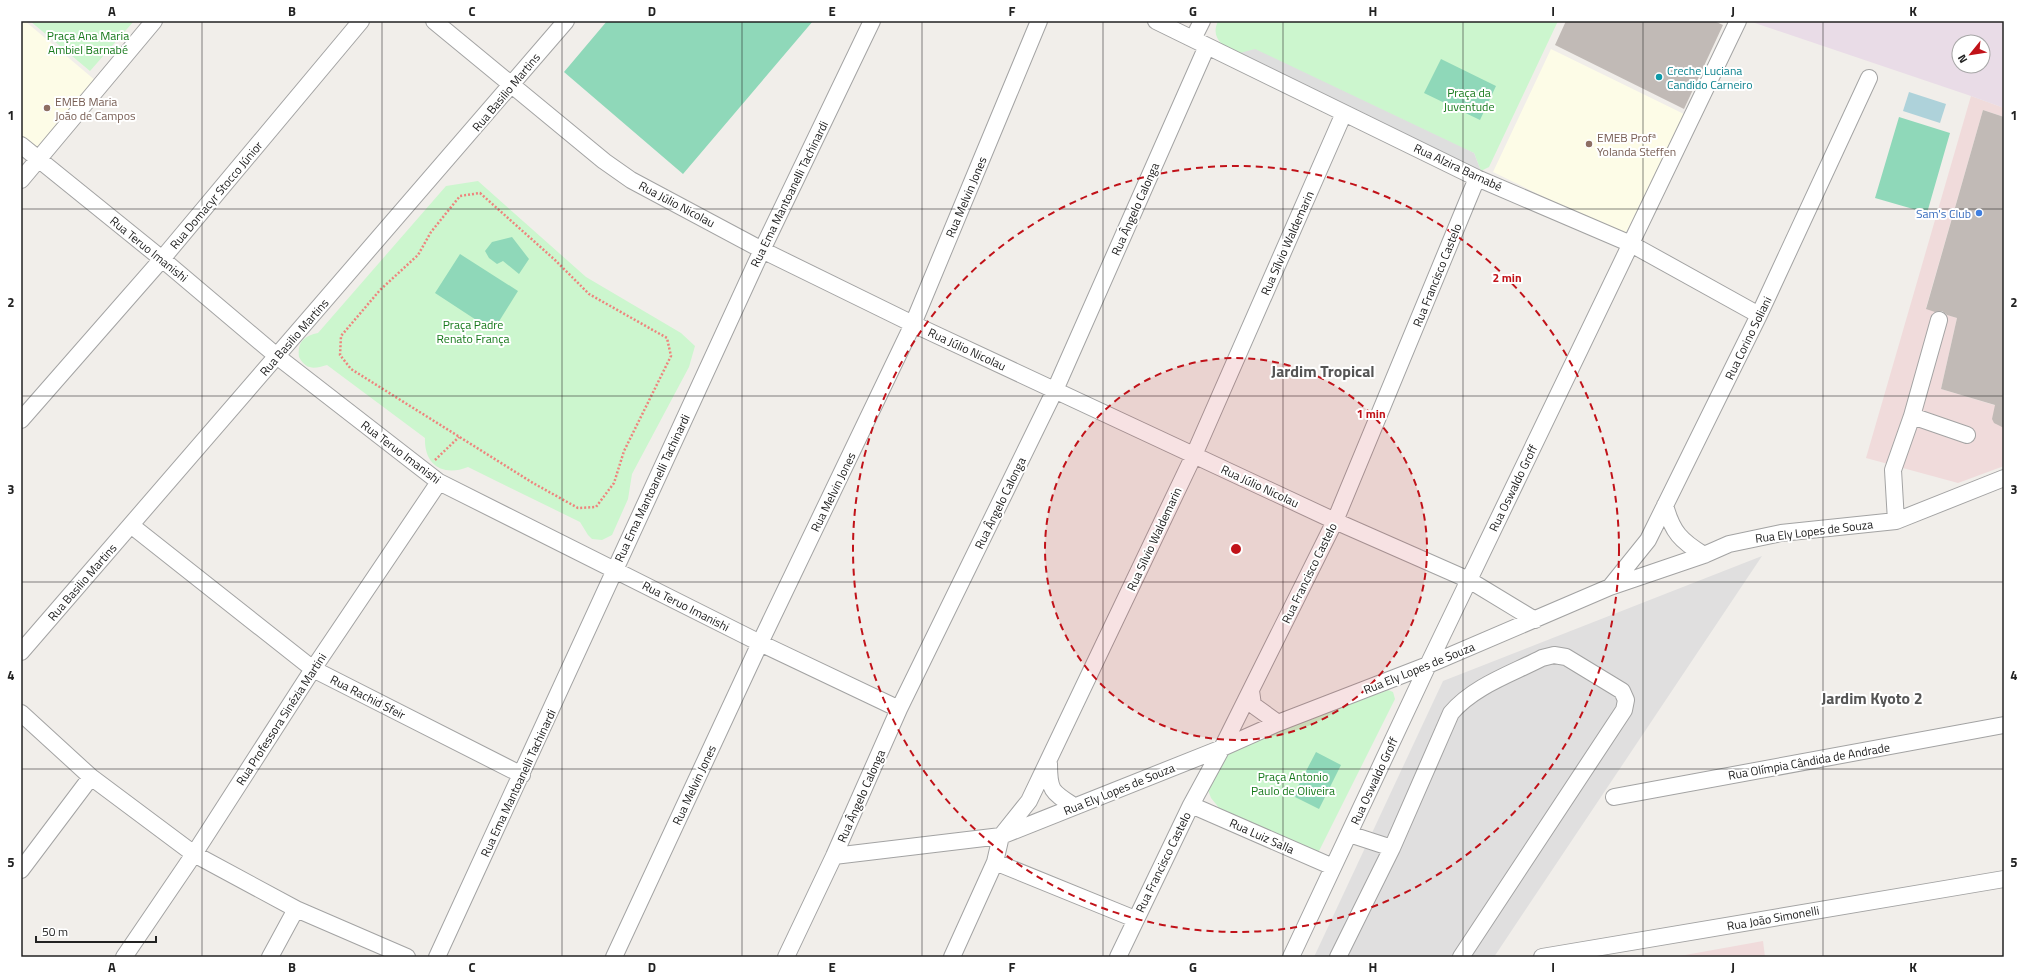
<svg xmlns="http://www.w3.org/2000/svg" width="2025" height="978" font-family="'Titillium Web',sans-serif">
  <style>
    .residential { fill: #e0dfdf }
    .commercial { fill: #f0dbdb }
    .industrial { fill: #e9dce7; fill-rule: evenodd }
    .education { fill: #fdfce7 }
    .park { fill: #ccf6ce }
    .pitch { fill: #8fd8b9 }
    .parking { fill: #dedede }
    .water { fill: #aed2da }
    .building { fill: #c1bab6 }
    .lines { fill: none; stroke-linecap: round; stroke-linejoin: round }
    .minor-casing { stroke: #a3a3a3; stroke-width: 18 }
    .path { stroke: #ee847d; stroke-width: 2.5; stroke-dasharray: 2 2; stroke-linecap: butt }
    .minor { stroke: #fff; stroke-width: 16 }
    .grid { fill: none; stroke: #222; stroke-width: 1; stroke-opacity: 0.55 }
    .ring { fill: none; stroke: #c11219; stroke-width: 2; stroke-dasharray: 7 5 }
    .culture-dot { fill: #0f9aa8; stroke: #fff; stroke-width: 1.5 }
    .education-dot { fill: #8d6e63; stroke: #fff; stroke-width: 1.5 }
    .shop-dot { fill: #3f7fe0; stroke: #fff; stroke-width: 1.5 }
    .labels { text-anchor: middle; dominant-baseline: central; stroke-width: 4; stroke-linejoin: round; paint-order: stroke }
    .park-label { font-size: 12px; fill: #16791b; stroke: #fff }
    .culture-label { font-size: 12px; fill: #0d838f; stroke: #fff; text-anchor: start }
    .street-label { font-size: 12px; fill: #222; stroke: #fff }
    .education-label { font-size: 12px; fill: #785e54; stroke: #fff; text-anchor: start }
    .shop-label { font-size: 12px; fill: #366cbe; stroke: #fff; text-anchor: end }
    .district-label { font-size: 16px; font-weight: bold; fill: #555; stroke: #fff }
    .centre { fill: #c11219; stroke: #fff; stroke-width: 2 }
    .ring-label { font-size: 12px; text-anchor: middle; font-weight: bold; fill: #c11219; stroke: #fff; stroke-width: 4; stroke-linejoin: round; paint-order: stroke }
    .neatline { fill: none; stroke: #222; stroke-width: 1.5 }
    .grid-label { font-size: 13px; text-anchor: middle; font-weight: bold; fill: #222 }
  </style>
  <rect width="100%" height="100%" fill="#f1eeea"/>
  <!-- residential -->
  <path class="residential" d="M1762,556L1494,957H1314L1443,681Z"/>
  <!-- commercial -->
  <path class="commercial" d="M1971,96L2004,108V117L1983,110L1926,308L1957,318L1941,389L2004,408V466L1958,483L1866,458Z
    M1763,941L1765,957H1674Z"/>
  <!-- industrial -->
  <path class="industrial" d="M1749,21H2004V108L1971,96ZM1959,42H1983V66H1959Z"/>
  <!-- education -->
  <path class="education" d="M21,21H25L96,81L38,150L21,136Z
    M1551,49L1686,115L1624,236L1493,172Z"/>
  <!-- park -->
  <path class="park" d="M30,21H134L90,71Z
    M1218,21H1558L1489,167L1481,171L1474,153L1236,54C1223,46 1210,38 1218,21Z
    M478,181L586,277L681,333L695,346L689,367L632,474L628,499L612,535L602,540L592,539L588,535L580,522L468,467C443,477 424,465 425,438L327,365C314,369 306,370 299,357C297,342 304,336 318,333L446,186Z
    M1388,690L1393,692L1395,699L1318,853L1220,809L1211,798L1208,790L1226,751Z"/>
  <!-- pitch -->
  <path class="pitch" d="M607,21H813L683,174L564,72Z
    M1441,59L1496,86L1480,120L1424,93Z
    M1899,117L1950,133L1927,213L1875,198Z
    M512,237L529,259L519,274L503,261L497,264L489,258L485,251L492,242Z
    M460,254L518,291L493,331L435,293Z
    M1316,752L1341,765L1319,809L1293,796Z"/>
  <!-- parking -->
  <path class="parking" d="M1255,49L1474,153L1481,171L1236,54Z"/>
  <!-- water -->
  <path class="water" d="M1909,92L1946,104L1940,123L1903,111Z"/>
  <!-- building -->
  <path class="building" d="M1566,21H1714L1723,25L1684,109L1555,45Z
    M1983,110L2004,117V428L1994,423L1992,419L1995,405L1941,389L1957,318L1947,315L1942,311L1935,312L1926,309Z"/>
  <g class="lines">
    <!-- minor casing -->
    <g class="minor-casing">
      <path id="minor" d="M434,21L604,161L631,180L762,250L913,324L1335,521L1469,580L1535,620
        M1156,21L1477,178L1631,244L1759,315
        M1193,39L1202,21
        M21,145L162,259L278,357L439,482L760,643L899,709
        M21,180L154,21
        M1912,416L1967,435
        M21,420L162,259L361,21
        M1665,505C1672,532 1681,541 1704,555
        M1896,521L1893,470L1912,416L1939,320
        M132,526L313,669L522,775
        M1611,586L1648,540L1759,315L1869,78
        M21,652L566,21
        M1251,691L1253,705L1278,723
        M21,713L91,777L194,854L296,909L407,957
        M1049,764C1049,791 1052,792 1074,806
        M1614,797L2004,725
        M1191,805L1333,867
        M1349,834L1392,848
        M834,856L1001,836L1222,748L1278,723L1428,665L1610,587L1704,555L1729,544L1781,533L1896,521L2004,478
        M995,862L1135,919
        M21,870L91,777
        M124,957L194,854L313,669L439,482
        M270,957L296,909
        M437,957L762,250L872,21
        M614,957L760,643L913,324L1039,21
        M786,957L834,856L899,709L1055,390L1207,46
        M952,957L995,862L1001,836L1029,801L1194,455L1344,113
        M1118,957L1191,805L1222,748L1335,521L1477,178
        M1291,957L1428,665L1738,21
        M1338,957L1392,848L1451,713C1474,686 1511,674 1542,658L1554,655L1566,657L1622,691L1626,700L1624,710L1461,957
        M1542,957L2004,879"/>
    </g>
    <!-- path -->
    <path class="path" d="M480,193L555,260L589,294L667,338L671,356L624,451L614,483L596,507L578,508L533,483L351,369L340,355L341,336L380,290L418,255L431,232L460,196Z
      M435,460L459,437"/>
    <!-- minor -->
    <use href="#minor" class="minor"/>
  </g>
  <!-- grid -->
  <path class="grid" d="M202,21V957M382,21V957M562,21V957M742,21V957M922,21V957M1103,21V957M1283,21V957M1463,21V957M1643,21V957M1823,21V957M21,209H2004M21,396H2004M21,582H2004M21,769H2004"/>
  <!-- distance rings -->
  <circle cx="1236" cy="549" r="191" fill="#c11219" fill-opacity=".12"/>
  <g class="ring">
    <circle cx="1236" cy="549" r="191"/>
    <circle cx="1236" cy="549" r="383"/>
  </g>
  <!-- markers -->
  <circle class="culture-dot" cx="1659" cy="77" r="4"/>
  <g class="education-dot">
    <circle cx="47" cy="108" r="4"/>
    <circle cx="1589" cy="144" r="4"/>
  </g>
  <circle class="shop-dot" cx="1979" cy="213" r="4"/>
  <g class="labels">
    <!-- park labels -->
    <g class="park-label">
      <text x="88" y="35">Praça Ana Maria<tspan x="88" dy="14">Ambiel Barnabé</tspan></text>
      <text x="1469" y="92">Praça da<tspan x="1469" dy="14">Juventude</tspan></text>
      <text x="473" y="324">Praça Padre<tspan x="473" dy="14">Renato França</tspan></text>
      <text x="1293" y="776">Praça Antonio<tspan x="1293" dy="14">Paulo de Oliveira</tspan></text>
    </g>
    <!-- culture labels -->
    <g class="culture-label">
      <text x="1667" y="70">Creche Luciana<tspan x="1667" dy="14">Candido Carneiro</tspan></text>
    </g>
    <!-- street labels -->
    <g class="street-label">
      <text transform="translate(506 92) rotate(-50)">Rua Basilio Martins</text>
      <text transform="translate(1458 167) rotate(25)">Rua Alzira Barnabé</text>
      <text transform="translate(789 194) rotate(-64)">Rua Ema Mantoanelli Tachinardi</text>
      <text transform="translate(216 195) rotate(-50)">Rua Domacyr Stocco Júnior</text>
      <text transform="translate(966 197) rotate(-67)">Rua Melvin Jones</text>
      <text transform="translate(677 204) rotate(28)">Rua Júlio Nicolau</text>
      <text transform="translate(1135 209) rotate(-66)">Rua Ângelo Calonga</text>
      <text transform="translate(1287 243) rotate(-66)">Rua Sílvio Waldemarin</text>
      <text transform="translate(149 249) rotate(39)">Rua Teruo Imanishi</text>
      <text transform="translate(1437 275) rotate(-68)">Rua Francisco Castelo</text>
      <text transform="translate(294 337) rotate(-49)">Rua Basilio Martins</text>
      <text transform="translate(1748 338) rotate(-64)">Rua Corino Soliani</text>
      <text transform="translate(967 349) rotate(25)">Rua Júlio Nicolau</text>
      <text transform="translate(401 452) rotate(37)">Rua Teruo Imanishi</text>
      <text transform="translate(1260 486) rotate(25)">Rua Júlio Nicolau</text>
      <text transform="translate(652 488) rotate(-65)">Rua Ema Mantoanelli Tachinardi</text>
      <text transform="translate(1513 488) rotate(-64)">Rua Oswaldo Groff</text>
      <text transform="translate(833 492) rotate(-64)">Rua Melvin Jones</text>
      <text transform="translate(1000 503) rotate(-64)">Rua Ângelo Calonga</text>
      <text transform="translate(1814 531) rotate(-7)">Rua Ely Lopes de Souza</text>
      <text transform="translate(1154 539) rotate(-65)">Rua Sílvio Waldemarin</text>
      <text transform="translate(1309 573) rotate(-64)">Rua Francisco Castelo</text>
      <text transform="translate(82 582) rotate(-49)">Rua Basilio Martins</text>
      <text transform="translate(686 606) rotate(27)">Rua Teruo Imanishi</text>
      <text transform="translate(1419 668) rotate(-22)">Rua Ely Lopes de Souza</text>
      <text transform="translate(368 697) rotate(27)">Rua Rachid Sfeir</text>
      <text transform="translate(281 719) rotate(-57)">Rua Professora Sinézia Martini</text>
      <text transform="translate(1809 761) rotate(-10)">Rua Olímpia Cândida de Andrade</text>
      <text transform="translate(1374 781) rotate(-65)">Rua Oswaldo Groff</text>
      <text transform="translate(518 783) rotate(-65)">Rua Ema Mantoanelli Tachinardi</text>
      <text transform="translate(694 785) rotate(-65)">Rua Melvin Jones</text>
      <text transform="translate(1119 789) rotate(-22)">Rua Ely Lopes de Souza</text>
      <text transform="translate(861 796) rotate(-66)">Rua Ângelo Calonga</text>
      <text transform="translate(1262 836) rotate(24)">Rua Luiz Salla</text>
      <text transform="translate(1163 862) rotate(-64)">Rua Francisco Castelo</text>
      <text transform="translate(1773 918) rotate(-10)">Rua João Simonelli</text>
    </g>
    <!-- education labels -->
    <g class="education-label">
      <text x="55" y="101">EMEB Maria<tspan x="55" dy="14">João de Campos</tspan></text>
      <text x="1597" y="137">EMEB Profª<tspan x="1597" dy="14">Yolanda Steffen</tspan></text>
    </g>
    <!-- shop labels -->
    <g class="shop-label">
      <text x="1971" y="213">Sam's Club</text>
    </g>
    <!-- district labels -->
    <g class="district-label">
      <text x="1323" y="371">Jardim Tropical</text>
      <text x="1872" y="698">Jardim Kyoto 2</text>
    </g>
  </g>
  <circle cx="1236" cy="549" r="6" class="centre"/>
  <g class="ring-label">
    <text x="1507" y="282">2 min</text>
    <text x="1371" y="418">1 min</text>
  </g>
  <!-- border -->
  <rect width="2025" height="978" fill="none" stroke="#ffffff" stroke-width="44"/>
  <!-- north arrow -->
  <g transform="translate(1971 54) rotate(240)"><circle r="19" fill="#ffffff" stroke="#a7a7a7"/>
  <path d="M0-3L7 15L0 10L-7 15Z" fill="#c11219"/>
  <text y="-6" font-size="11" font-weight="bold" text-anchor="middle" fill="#222222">N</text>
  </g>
  <!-- scale -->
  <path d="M36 936v6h120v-6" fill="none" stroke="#222222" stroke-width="2"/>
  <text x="42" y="936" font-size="12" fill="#222222" stroke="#ffffff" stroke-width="3" paint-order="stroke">50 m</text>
  <rect x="22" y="22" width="1981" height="934" class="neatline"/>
  <g class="grid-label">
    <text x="112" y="16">A</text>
    <text x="292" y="16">B</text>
    <text x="472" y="16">C</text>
    <text x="652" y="16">D</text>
    <text x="832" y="16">E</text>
    <text x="1012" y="16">F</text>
    <text x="1193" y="16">G</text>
    <text x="1373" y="16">H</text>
    <text x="1553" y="16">I</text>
    <text x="1733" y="16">J</text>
    <text x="1913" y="16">K</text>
    <text x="11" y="120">1</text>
    <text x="2014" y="120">1</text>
    <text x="11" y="307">2</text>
    <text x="2014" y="307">2</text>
    <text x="11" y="494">3</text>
    <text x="2014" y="494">3</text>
    <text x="11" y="680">4</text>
    <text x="2014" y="680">4</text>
    <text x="11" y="867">5</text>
    <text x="2014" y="867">5</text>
    <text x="112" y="972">A</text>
    <text x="292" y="972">B</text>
    <text x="472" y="972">C</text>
    <text x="652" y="972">D</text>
    <text x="832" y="972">E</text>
    <text x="1012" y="972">F</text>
    <text x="1193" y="972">G</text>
    <text x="1373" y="972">H</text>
    <text x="1553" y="972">I</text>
    <text x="1733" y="972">J</text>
    <text x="1913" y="972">K</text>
  </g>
</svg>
